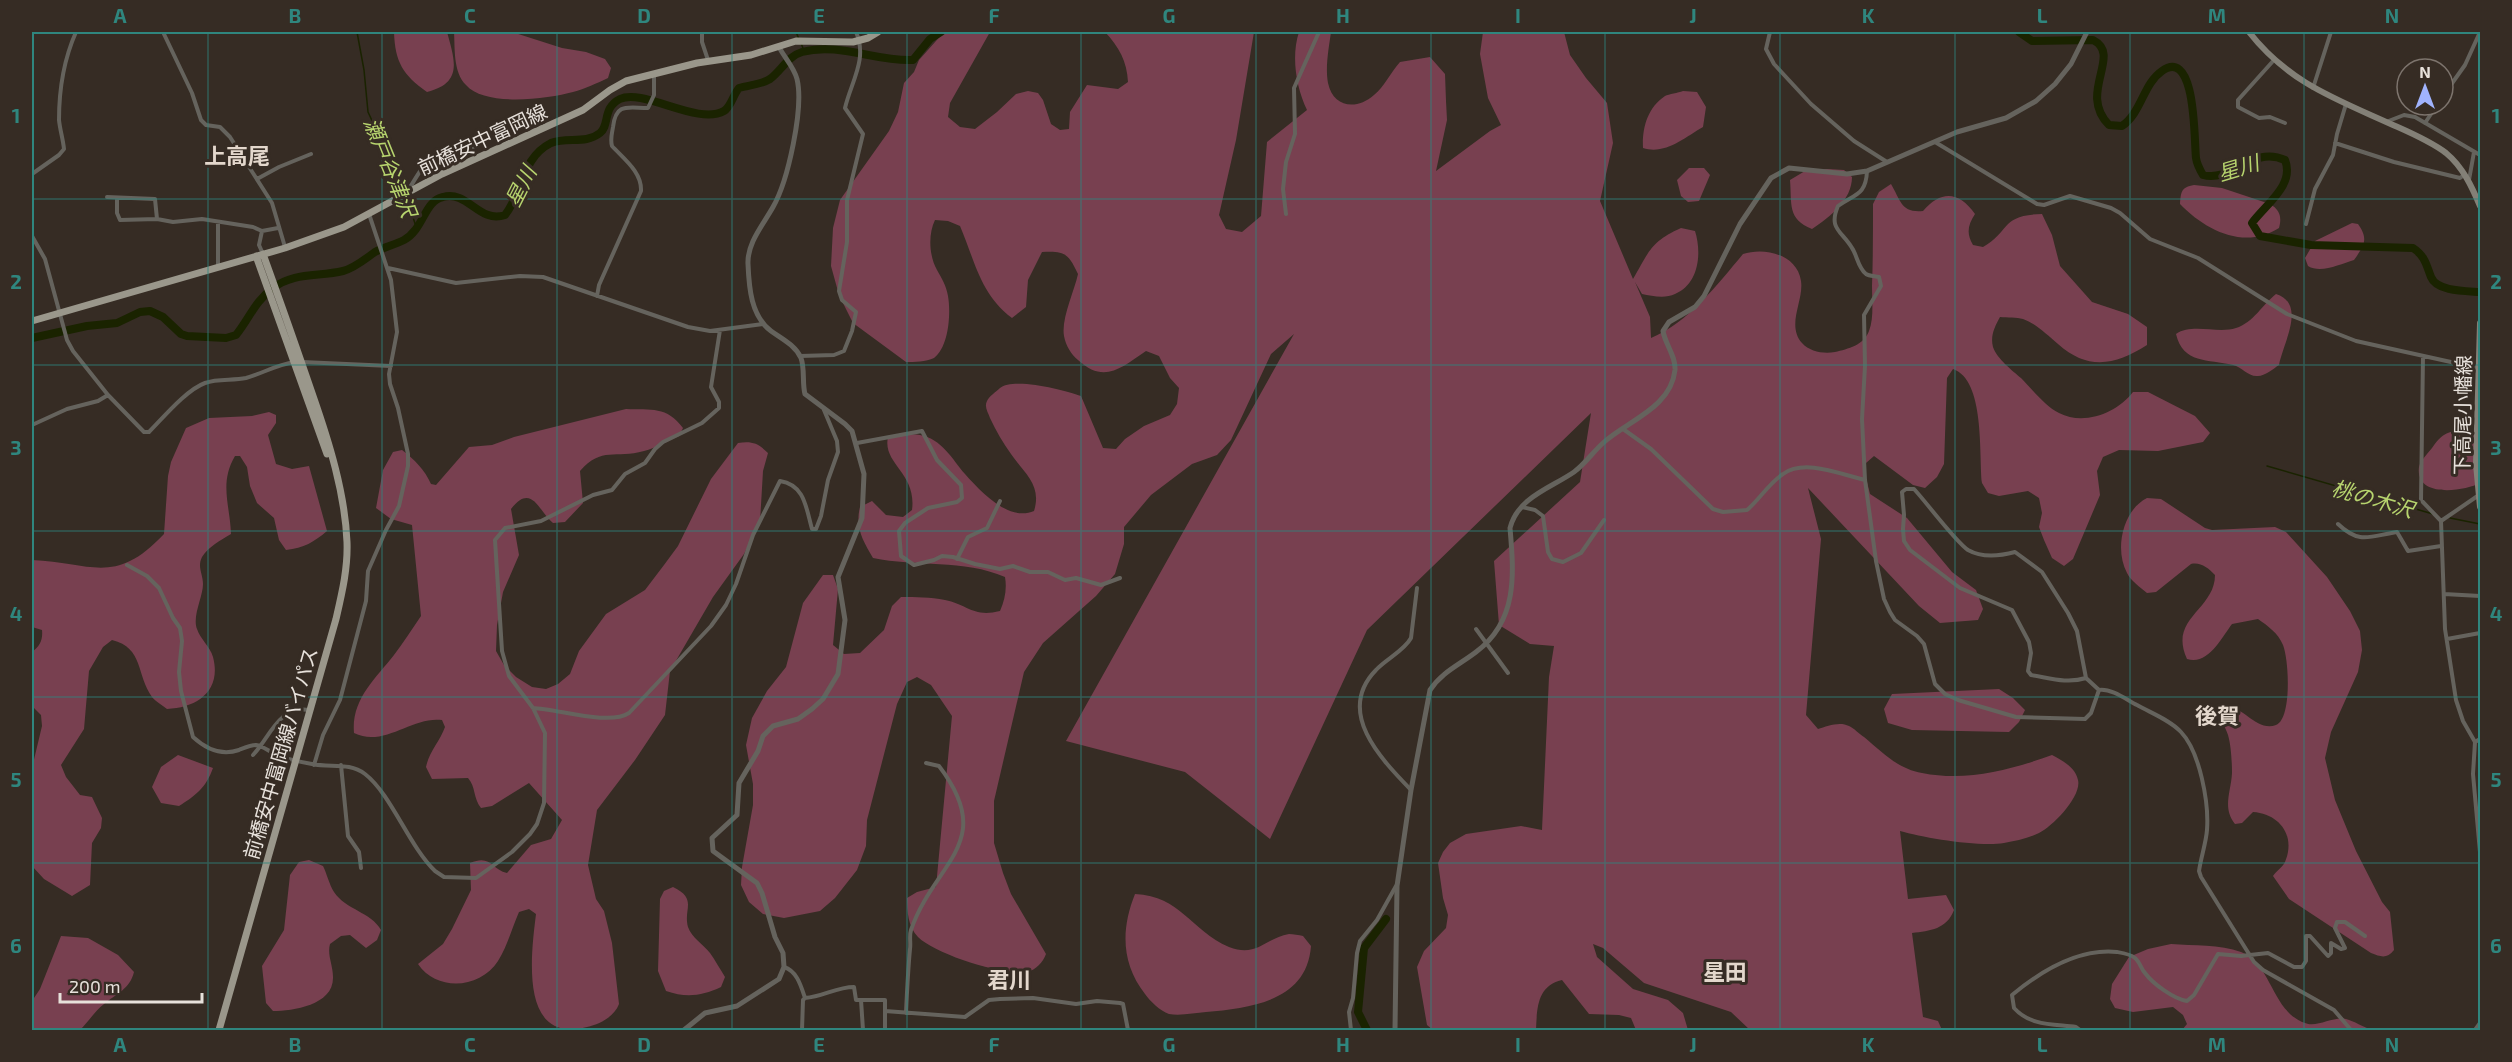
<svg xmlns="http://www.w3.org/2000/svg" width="2512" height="1062" font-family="'Exo 2','Noto Sans JP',sans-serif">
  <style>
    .green { fill: #784050 }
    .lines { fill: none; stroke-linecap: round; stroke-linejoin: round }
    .stream { stroke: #1a2300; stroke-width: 1.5 }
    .river { stroke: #1a2300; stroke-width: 8 }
    .minor { stroke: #65635d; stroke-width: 4 }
    .tertiary { stroke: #65635d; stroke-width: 5 }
    .secondary { stroke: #838077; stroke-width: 6 }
    .primary { stroke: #9a978b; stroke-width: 7 }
    .grid { fill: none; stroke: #2f867e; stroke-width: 1.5; stroke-opacity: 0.55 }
    .labels { text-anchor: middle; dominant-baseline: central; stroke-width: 6; stroke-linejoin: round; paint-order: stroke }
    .street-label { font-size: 20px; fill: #e7e1db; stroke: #362c24 }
    .water-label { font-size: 21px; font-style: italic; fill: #b7d46e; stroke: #362c24 }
    .quarter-label { font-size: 22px; font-weight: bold; fill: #e3d7cc; stroke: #362c24 }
    .neatline { fill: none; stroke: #2f867e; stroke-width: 2 }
    .grid-label { font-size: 20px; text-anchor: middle; font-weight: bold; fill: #2f867e }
  </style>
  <rect width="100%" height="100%" fill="#362c24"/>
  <!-- green -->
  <path class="green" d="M394,32H447C455,61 463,83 427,92C403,75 395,62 394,32Z
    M454,32H512L562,48L586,52L605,59L611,68L608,78C597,83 585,89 573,92C547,99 485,107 466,85C453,72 455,48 454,32Z
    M944,32H990L950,103L948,117L960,127L975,129L997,112L1016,94L1028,91L1038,93L1043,100L1051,124L1060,130L1069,129L1070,112L1087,85L1118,89L1128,82C1127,61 1119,47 1105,32H1254L1236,140L1219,215L1226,229L1242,232L1261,216L1267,142L1307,110C1296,87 1291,56 1299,32H1331C1329,47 1325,67 1328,83C1333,107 1356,111 1374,95C1384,87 1391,72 1400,62L1430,57L1445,74L1446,101L1447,120L1436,171L1490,131L1501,125L1488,98L1480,54L1483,32H1564L1570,55L1586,78L1607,103L1613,143L1600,201L1633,279C1649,252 1650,242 1681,228L1695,231C1702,253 1699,284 1675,294C1665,299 1652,296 1642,294L1635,282L1650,317L1651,338C1689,322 1717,285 1743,254C1764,247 1797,254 1801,281C1804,301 1786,325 1802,343C1810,352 1824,354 1835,352C1848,349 1864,345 1869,331C1874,318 1872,301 1872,286C1873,259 1873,231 1873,204L1879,192L1891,184C1901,201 1901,213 1923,211C1941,190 1959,191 1975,214C1968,225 1966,233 1973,245L1983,247C2011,231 2000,215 2042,214L2052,235L2060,266L2092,302L2128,314L2147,327V345C2116,365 2088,371 2058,344C2047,335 2037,324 2023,319C2017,317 2007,318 2000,317C1995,326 1990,336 1993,347C1997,359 2013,371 2021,378C2032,389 2045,406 2059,413C2084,426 2117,413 2133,392H2148L2195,416L2210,433L2203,442L2158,451L2119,450L2103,457L2097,471L2100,495L2073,559L2064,566L2052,558L2044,540L2039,527L2042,513L2039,498L2028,491L1999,496L1988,493L1982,483C1979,453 1985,380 1953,369L1947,378L1944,464L1937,477L1925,488L1913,485L1874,456L1866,463V478L1870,494L1907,518L1952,572L1976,590L1983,609L1978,620L1940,623L1919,606L1808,488L1821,539L1806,715L1818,729C1827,726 1840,721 1849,726C1854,728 1859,734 1864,737C1882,752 1898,769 1922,773C1967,782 2010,770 2052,755C2063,761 2075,767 2078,780C2082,796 2053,826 2039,833C2029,838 2015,841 2004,843C1979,847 1924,838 1900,831L1908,899L1946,895L1954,910C1947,929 1930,931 1912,933L1923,1017L1938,1021L1942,1030H1750L1731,1012L1644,983L1603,948L1593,944L1597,957L1633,989L1668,1000L1683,1013L1688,1030H1636L1631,1018L1619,1015L1589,1014L1562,980C1537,986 1537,1008 1536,1030H1433L1427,1025L1417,967L1424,951L1446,928L1448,915L1443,898L1438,863L1443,852L1450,843L1466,834L1521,826L1542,830L1549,677L1554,646L1530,644L1499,625L1494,561L1580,482L1591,413L1367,630L1270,839L1185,772L1066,741L1294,334L1271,354L1231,440L1217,455L1192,464L1151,495L1124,527V544L1115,574L1096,596L1043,643L1024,672L994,801V843L1003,873L1011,894L1046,954C1043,962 1036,970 1027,972C1003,976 935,954 918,937C908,927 907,911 907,898L917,892L936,887L952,716L931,685L917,677L907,682L897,704L867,820L866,846L857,870L835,898L820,911L784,918L763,914L749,902L741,885L742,867L753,805V784L746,745L752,718L767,691L786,667L803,603L823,575H833L838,589L833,645L844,654L860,653L884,630L892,606L901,597C916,597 930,597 945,600C967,604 973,618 1000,611C1005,600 1007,589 1005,577C964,559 916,567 873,558C863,541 855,528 860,507L872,501L886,515L903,517L912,510C917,473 882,464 888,437C898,436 910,433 920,435C942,439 952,459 965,474C981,492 1009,522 1034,511C1042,485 1025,474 1011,454C1003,443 996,431 990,418C988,412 984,407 987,401C989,396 996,392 1000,388C1014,377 1064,390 1081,396L1103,448L1116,449L1125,439L1144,426L1170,415L1177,404L1179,388L1170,378L1159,356L1146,351C1121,368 1104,384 1078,360C1071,354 1066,346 1064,336C1061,319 1074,292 1078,274C1068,253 1065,251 1042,252L1028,280L1026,307L1012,318C980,294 975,261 960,226L948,221L935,220C928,234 929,256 937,270C942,279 946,285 948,296C951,313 949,347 934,358C926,362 914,362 906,362L853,323L839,295L831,266L833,228L840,200L889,131L898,112L904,83L914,72L919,60Z
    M1683,91L1697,92L1706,107L1703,127C1684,138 1665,155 1643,148C1642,129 1647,108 1665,96C1669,94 1678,93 1683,91Z
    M1689,168H1704L1710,175L1699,201L1688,202L1681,196L1677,180Z
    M1827,169L1844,170L1852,177C1852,200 1830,217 1812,229C1787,219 1792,204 1790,180L1805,171Z
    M2194,185L2222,188L2270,204C2280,210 2282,217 2279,228C2245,250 2206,231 2180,204C2181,192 2181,187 2194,185Z
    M2352,223L2358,224C2369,239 2364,246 2354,260C2340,264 2321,274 2308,266L2305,258L2315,241Z
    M2276,294C2307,304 2283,343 2279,365C2273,369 2265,376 2258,376C2248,377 2242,367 2233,365C2208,359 2183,364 2176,334C2192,323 2218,334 2236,328C2253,323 2263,304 2276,294Z
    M626,409C651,410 667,406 683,428L679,436C668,441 656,448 644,451C615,459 602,446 580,471L583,503L565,522L553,523C539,512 532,482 511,509L519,555L503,592L497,625L496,651L504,665L516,677L532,687L546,689L558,684L570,674L579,651L606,614L645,590L664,565L678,546L711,479L738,443C752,441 758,443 768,453L763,471L760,522L744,554L713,597L670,671L665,715L635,760L597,810L588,865L596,899L604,911L612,943L619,1004C614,1017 600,1024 587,1027C519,1045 531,955 536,914L529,909L519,912C512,928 507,947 498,961C480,989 437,992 418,964L443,944L452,929L471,890L470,863C491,854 491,869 507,873L531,845L551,839L562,820L529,783L492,806L481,808C473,798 476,787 468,778L432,779L426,767C429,752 440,741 445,727L442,720C412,716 384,748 354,733C351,700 375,679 394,655C403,643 412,629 421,616L412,525L391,519L376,508L383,470L393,452L402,450C414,459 425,470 431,484L436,485L469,447L492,445L514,437Z
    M269,412L276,415V423L268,435L276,464L292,469L309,466L327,531C314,542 304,548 286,550L279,540L274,518L257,503L250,486L247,467L240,456H235C219,483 230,505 231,534C221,540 208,547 202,557C197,567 203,574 203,584C203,597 192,616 197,629C200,639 210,646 213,657C222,691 197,708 167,709C162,705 155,701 152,697C136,675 144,648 112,640L103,647L89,671L84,729L61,765L66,777L80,795L92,797L102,818L101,828L92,843L90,885L72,896L44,879L32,866V768L42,726L41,715L32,706V652C40,646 43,640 42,630L32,627V560C93,563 115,586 164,534L168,476L171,462L186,428L209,418L252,416Z
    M2463,430L2480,435V483C2465,491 2415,499 2419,467C2420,461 2428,453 2432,448C2441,435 2447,431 2463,430Z
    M2147,498L2161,499L2205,528L2212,530L2275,527L2286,532L2327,577L2350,611L2360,631L2362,650L2358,672L2331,732L2325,758L2335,800L2356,851L2382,902L2390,912L2394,950C2387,959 2381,957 2371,953L2289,899L2273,876C2276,871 2283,867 2285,862C2296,836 2280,814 2253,812L2242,823L2235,824C2222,808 2231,792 2232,773C2232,762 2231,745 2228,735C2225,726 2221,721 2220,712L2226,705C2243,707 2258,732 2276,725C2292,719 2289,660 2283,645C2278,633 2268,626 2258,619L2232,624C2222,637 2208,666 2187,659C2168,618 2215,610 2215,575C2208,568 2201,562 2191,564L2156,592L2147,593C2140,587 2131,581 2127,573C2114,549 2123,510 2147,498Z
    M1999,689L2013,698L2025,710L2019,722L2009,732L1912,730L1888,723L1884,709L1892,694Z
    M178,755L213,768C206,788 195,796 179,806L161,803L152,787L161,767Z
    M309,860L323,866C327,874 329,884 334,892C346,910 371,912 381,930L377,940L366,948L350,935L341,936L330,944C327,955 333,965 333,977C334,1005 293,1011 273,1011L266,1003L262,966L284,930L290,875L299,862Z
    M673,887C698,899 683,909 688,927C692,938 703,944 710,953C715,960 720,969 725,977L721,987C702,996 686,998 666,991L658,971L660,899L664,891Z
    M1135,894C1181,896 1190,930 1229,947C1257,958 1265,938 1289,934C1293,934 1299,935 1303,936L1311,946C1307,1001 1251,1008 1206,1012C1195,1013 1180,1016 1169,1014C1160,1011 1150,1001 1145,994C1121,963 1121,929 1135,894Z
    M61,936L88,938L118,955L134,972C130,989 116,994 104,1004C95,1011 88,1022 80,1030H32V1001L40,989Z
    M2171,944C2193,946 2220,944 2241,952C2272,964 2272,1012 2305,1023C2317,1028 2333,1016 2346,1019C2354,1021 2363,1027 2372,1030H2182L2187,1024L2183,1015L2173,1007L2133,1012L2115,1008L2110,999L2112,984L2129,957L2148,949Z"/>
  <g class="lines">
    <!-- stream -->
    <path class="stream" d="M357,32L364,70L368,112L388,155L390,169L400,194
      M796,32L799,39
      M801,43L804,51
      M402,198L412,214L417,230
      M2267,466L2433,514
      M2450,518L2480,524"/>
    <!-- river -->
    <path class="river" d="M2019,32L2032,41L2093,40C2123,55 2077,93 2109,125L2122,126C2142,112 2143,84 2162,71C2197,46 2194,144 2196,158C2197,165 2200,170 2203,175C2232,183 2252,145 2285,160C2295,185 2266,204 2252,223L2260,236L2311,245L2413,248C2425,256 2426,264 2431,277C2437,292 2467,291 2480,292
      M32,338L87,326L117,323L140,312L150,311L163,317L181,334L187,336L226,338L236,335C249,319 255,301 273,288C294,272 319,277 343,271C355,268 365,259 375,252C384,247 394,245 404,240C424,229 424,201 443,197C468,190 479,224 505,215C523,193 521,158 551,143C567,136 585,145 600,133C610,125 602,108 620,99C643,88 698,126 724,111C731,107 733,95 739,88C749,85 760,85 770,79C781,71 788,56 802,52C839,42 877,62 913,60L930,39L941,32
      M1367,1030L1358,1012L1364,948L1386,919"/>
    <!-- minor -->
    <path class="minor" d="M163,32L192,93L201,120L206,125L220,127L230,137L272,203L285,247
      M702,32V42L708,60
      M1770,32L1766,49L1774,64L1811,104L1854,141L1887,162
      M2274,60L2238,100V107L2259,118L2270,117L2285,123
      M2313,88L2331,32
      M2443,96L2465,65L2480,32
      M2386,122L2404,115L2415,117L2480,155
      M2425,123L2437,105
      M1935,142L2037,204L2044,205L2070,196L2111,208L2120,213L2150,239L2198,258L2287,314L2356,341L2478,368
      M2335,143L2394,162L2460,178L2464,175
      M1867,171C1866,196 1854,194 1838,206C1828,229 1842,231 1852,248C1857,255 1858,268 1866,274C1869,276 1875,276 1879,277L1881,286L1864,315L1865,366L1862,419L1865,480L1876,561L1884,599L1890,612L1895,620L1917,636L1924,644L1935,684L1945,694L1958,700L2016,717L2085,719L2091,713L2099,690
      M32,174L59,155L64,149C63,139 60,130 59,120C59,90 64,59 76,32
      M257,179L279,167L311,154
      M2469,180L2474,152
      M409,189C426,161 436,142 472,146L476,158
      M107,197L155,199L157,219
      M117,198V213L120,220L157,219L173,222L202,219L253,227L262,231L278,228
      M1286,214L1283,189L1286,162L1295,134L1294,88L1319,32
      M218,222V267
      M2306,224L2315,189L2333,155L2337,134L2346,104
      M262,231L259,245L263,254
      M32,236L45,259L67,340L73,351L108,395
      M388,268L456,283L520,276L543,277L688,327L710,331L763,324
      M597,296L599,285L641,191C642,172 624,159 612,146C610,139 612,134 613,127C616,102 628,108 648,108L654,95V75
      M800,356L834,355L844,351L852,331L856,312L842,300L839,291L847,242V200L863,134L845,108C851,82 868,59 856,32
      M2423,356L2421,500L2441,521
      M302,362L391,366
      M32,425L67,409L98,401L108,395L144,432H149C163,418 186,390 205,383C218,378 233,381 246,378C264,373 275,365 295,362
      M1623,429L1651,449L1713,509L1723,512L1747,510C1760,499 1769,483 1783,474C1805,458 1842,475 1865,480
      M857,443L922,431L937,460L961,485L962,498L957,502L928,508L905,523L899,531L901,556L914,565L934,560L942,556L953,557L975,564L1000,569L1013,566L1030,572H1048L1065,580L1076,578L1101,585L1120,578
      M1522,507L1535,510L1543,516L1548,552L1552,559L1563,562L1581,553L1604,520
      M2441,521L2445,629L2456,700L2463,721L2475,742L2473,774L2480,852
      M2441,521L2479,495
      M2338,524C2360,545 2370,536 2397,532L2408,551L2441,546
      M957,559L968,537L987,528L1000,501
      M127,565L147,576L159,588L173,618L180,628L182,641L179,672L181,691L193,737C206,749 222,756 239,750C244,748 250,745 256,745C264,746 269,752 277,755C287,759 301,762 312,764C331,768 349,762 365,774C391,794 409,846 435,871L444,877L476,878L512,852L530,834L537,824L544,803L545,733L533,708L509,676L502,651L495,540L505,528L541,521L593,495L612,490L625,474L645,463L655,449L663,442L702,423L719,408V402L711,387L720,330
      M2444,594L2480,596
      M1476,629L1508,673
      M2447,639L2480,633
      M2086,678C2067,684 2050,678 2031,675L2028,671L2031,653L2029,642L2012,610L1960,588L1910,550L1904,541L1903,529L1904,515L1902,492L1906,489H1914C1927,503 1955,541 1968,550C1982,558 2000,556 2015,552L2042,572L2068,613L2077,631L2086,678L2099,690C2111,688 2127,700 2137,705C2151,713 2170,720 2181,732C2200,752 2209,803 2207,830C2206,843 2201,857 2199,871L2201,877L2254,962L2263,970L2334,1010L2351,1030
      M533,708C558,709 609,726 629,713L711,626L726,605L736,584L753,535L780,481C805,485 806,508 812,529H816L821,516L828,480L838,452L837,441L824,410
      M2475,742L2480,739
      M253,755C270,737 279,705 309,710
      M314,765L323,735L340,700L366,601L368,571L386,530L399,506L408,466V454L398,408L390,384L389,374L397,332L391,280L369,214
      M341,765L348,836L359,852L361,868
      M1411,790C1381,759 1335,712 1376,670C1386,659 1404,651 1411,638L1417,588
      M784,967C797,971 801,986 805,998L803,1000L802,1030
      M805,998C823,997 836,987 854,987L856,1000H885V1011L965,1017L989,1000L1000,999L1033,998L1076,1004L1097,1001L1120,1003L1123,1004L1128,1030
      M861,1000L863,1030
      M885,1011V1030
      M906,1013C907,991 908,970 910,949C911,943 909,936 911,930C934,862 998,843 939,766L926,763
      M1351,1030L1349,1012L1353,998L1357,953L1360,941L1377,920L1396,886
      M2080,1030L2076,1027C2054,1024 2030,1026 2014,1008L2012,995C2041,971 2078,948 2117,952C2123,953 2130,954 2135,958C2140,962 2141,969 2145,973C2153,984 2174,999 2187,1001L2194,995L2218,954L2241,956L2268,953L2294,967H2302L2306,961V936H2310L2328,956L2331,953V943L2341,949L2345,948L2335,928L2337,922H2345L2365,936
      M2475,1030L2480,1023"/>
    <!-- tertiary -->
    <path class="tertiary" d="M684,1030L705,1013L737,1006L779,979L784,967L783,953L775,937L762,893L757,883L713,851L712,838L737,815L739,783L758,751L763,736L773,726L798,719L812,709L823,699L838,674L845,620L838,577L862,518L864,474L852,431L845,424L805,394C802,383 805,369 801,358C795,345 782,339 771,331C751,316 749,288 748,264C747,243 763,225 773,207C788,181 804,108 797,79C794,67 784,57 779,47
      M1395,1030L1397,886L1411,790L1430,690C1442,672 1459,665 1476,652C1518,621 1514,574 1510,528C1518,497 1551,488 1574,472C1585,464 1593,452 1603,443C1627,421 1671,408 1675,370C1676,356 1665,344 1663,331L1669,322L1695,307L1704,296L1740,224L1771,178L1789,168L1847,174L1867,171L1957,132L2006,118L2036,101L2055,84L2071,64L2087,32"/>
    <!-- secondary -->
    <path class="secondary" d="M2249,32C2289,83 2336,99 2393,125C2411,133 2430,141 2446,153C2463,167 2472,187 2480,206
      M2480,323L2476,464L2480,507"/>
    <!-- primary -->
    <path class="primary" d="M256,256L327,454
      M32,321L285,248L344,227L442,174L583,110L610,90L626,81L697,63L751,55L796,41L853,42L868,38L878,32
      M219,1030L336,619C342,593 348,568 347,542C345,493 329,442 313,396C297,349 280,301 263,254"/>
  </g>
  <!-- grid -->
  <path class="grid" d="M208,32V1030M382,32V1030M557,32V1030M732,32V1030M907,32V1030M1081,32V1030M1256,32V1030M1431,32V1030M1605,32V1030M1780,32V1030M1955,32V1030M2130,32V1030M2304,32V1030M32,199H2480M32,365H2480M32,531H2480M32,697H2480M32,863H2480"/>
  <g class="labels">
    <!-- street labels -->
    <g class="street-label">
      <text transform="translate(482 139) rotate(-25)">前橋安中富岡線</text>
      <text transform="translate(2462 415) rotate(-89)">下高尾小幡線</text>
      <text transform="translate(280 753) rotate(-74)">前橋安中富岡線バイパス</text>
    </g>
    <!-- water labels -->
    <g class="water-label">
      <text transform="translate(391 167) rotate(68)">瀬戸谷津沢</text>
      <text transform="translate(2238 167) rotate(-17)">星川</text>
      <text transform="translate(520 186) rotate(-63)">星川</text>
      <text transform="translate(2373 498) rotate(16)">桃の木沢</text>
    </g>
    <!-- quarter labels -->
    <g class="quarter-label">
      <text x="237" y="155">上高尾</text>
      <text x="2217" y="715">後賀</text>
      <text x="1725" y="971">星田</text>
      <text x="1009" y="979">君川</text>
    </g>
  </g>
  <!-- border -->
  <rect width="2512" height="1062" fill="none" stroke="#362c24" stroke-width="66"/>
  <!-- north arrow -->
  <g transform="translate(2425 87)"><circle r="28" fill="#362c24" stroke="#7d746d" stroke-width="1.5"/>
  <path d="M0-4.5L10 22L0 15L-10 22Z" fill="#a0b3fd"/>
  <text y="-9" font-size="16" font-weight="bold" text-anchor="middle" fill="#e7e1db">N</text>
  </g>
  <!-- scale -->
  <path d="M60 993v9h142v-9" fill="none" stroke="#e7e1db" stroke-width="3"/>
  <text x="69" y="993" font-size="18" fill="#e7e1db" stroke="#362c24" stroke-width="4.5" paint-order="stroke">200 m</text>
  <rect x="33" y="33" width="2446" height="996" class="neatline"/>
  <g class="grid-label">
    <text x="120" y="23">A</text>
    <text x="295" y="23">B</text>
    <text x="470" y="23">C</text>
    <text x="644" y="23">D</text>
    <text x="819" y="23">E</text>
    <text x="994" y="23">F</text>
    <text x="1169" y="23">G</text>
    <text x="1343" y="23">H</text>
    <text x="1518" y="23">I</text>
    <text x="1693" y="23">J</text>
    <text x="1868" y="23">K</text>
    <text x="2042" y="23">L</text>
    <text x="2217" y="23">M</text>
    <text x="2392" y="23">N</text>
    <text x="16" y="123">1</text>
    <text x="2496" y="123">1</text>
    <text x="16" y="289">2</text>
    <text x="2496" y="289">2</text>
    <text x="16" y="455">3</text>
    <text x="2496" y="455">3</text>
    <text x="16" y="621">4</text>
    <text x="2496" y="621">4</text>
    <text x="16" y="787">5</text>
    <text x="2496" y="787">5</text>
    <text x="16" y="953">6</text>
    <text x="2496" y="953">6</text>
    <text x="120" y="1052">A</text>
    <text x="295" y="1052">B</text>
    <text x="470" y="1052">C</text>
    <text x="644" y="1052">D</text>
    <text x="819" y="1052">E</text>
    <text x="994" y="1052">F</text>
    <text x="1169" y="1052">G</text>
    <text x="1343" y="1052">H</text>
    <text x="1518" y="1052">I</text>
    <text x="1693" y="1052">J</text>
    <text x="1868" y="1052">K</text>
    <text x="2042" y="1052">L</text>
    <text x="2217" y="1052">M</text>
    <text x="2392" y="1052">N</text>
  </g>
</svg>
